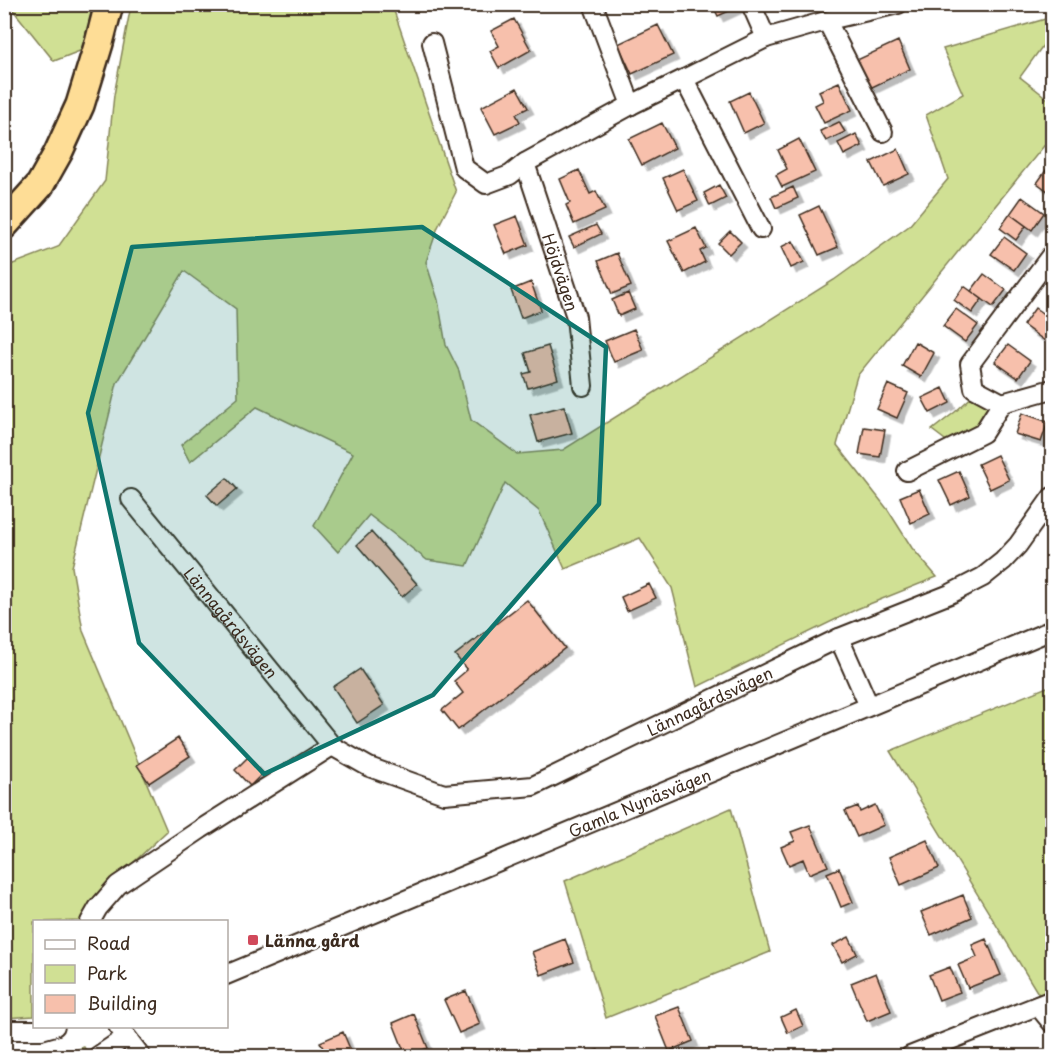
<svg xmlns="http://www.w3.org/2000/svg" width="1057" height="1061" font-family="'Playpen Sans',sans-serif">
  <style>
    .green { fill: #d0e094; stroke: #868559; stroke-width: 1.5 }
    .building { fill: #f7c0ac; stroke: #3b2a1e; stroke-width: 1.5; filter: url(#shadow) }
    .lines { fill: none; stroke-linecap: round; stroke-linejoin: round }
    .minor-casing { stroke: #3b2a1e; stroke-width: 22 }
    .highway-casing { stroke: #3b2a1e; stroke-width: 32 }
    .minor { stroke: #fff; stroke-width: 18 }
    .highway { stroke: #fedd96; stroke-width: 27 }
    .marked { fill: #0f766e; fill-opacity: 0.2; stroke: #0f766e; stroke-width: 4.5; stroke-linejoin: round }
    .poi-dot { fill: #d1495b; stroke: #fff; stroke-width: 2 }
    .labels { text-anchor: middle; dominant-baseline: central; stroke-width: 5; stroke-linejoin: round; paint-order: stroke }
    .street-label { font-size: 16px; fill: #3b2a1e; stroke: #fff }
    .poi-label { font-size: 16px; font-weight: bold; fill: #3b2a1e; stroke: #fff; text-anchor: start }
  </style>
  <defs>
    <filter id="shadow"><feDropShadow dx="5.5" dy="5.5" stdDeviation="0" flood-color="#0004"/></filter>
  </defs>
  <rect width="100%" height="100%" fill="#fff"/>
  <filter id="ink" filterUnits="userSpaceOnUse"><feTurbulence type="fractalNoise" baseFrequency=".0167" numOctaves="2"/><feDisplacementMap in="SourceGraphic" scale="12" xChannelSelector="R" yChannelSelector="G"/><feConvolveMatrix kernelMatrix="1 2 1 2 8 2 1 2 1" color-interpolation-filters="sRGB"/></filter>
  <g filter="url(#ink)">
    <!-- green -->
    <path class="green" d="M9,5H96L85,49L54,61Z
      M131,5H392L456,192L438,227L426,262L438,300L446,345L459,371L471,420L517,454L563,450L834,280L909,226L948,179L926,115L963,94L943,49L1052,17V33L1020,77L1052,102V136L857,376L837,445L888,510L912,548L937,577L857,609L697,687L672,588L640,538L565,569L539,511L505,483L467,566L427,560L369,515L338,552L314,526L353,453L257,407L190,462L181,445L238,398L236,309L184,271L117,383L72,567L83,631L167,831L118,877L82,921L34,922V1016L5,1018V267L58,247L105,181L114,95Z
      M975,394L995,405L979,429L949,443L932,430L955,412Z
      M1052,685V989L1039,995L890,751Z
      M731,808L770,952L606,1018L565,881Z
      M84,1047L88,1054L86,1056H60Z"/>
    <!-- building -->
    <path class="building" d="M712,4H742V5L718,16Z
      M514,19L531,50L499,68L490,51L499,46L491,31Z
      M658,25L673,55L632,74L618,44Z
      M898,41L910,69L870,88L857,60Z
      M839,82L852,110L824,123L815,105L823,101L819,91Z
      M517,88L528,108L516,114L520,122L495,134L481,107Z
      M749,92L764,123L744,133L730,101Z
      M839,122L845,132L826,141L820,131Z
      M662,123L675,148L642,165L629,139Z
      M856,134L862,146L844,155L838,143Z
      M799,139L815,172L782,187L776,175L787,169L778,150Z
      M898,149L909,174L883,186L871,162Z
      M1049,166L1052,168V194L1037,183Z
      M683,169L698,201L678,210L663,178Z
      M579,170L590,194L596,191L605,210L574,224L566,205L570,203L560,179Z
      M719,185L726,198L710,206L704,193Z
      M793,187L798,198L776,208L771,197Z
      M1022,197L1044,213L1032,230L1010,214Z
      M819,206L838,247L819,255L800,215Z
      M1010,214L1026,226L1016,240L1000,228Z
      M517,216L528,245L506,254L494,225Z
      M596,225L601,234L574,247L569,237Z
      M696,228L706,248L700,251L705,262L684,273L668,241Z
      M730,231L741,242L729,254L718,243Z
      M1004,237L1026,253L1014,270L991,254Z
      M793,241L804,262L791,268L781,247Z
      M617,253L631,286L612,294L598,261Z
      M984,274L1006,290L993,307L971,291Z
      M531,282L541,310L521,318L511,290Z
      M964,286L982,299L972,313L954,300Z
      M628,293L635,309L619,316L612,300Z
      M1035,308L1052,320V330L1045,341L1023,325Z
      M956,309L978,325L965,342L943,326Z
      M634,329L643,350L614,362L605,341Z
      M915,342L934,353L921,377L902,366Z
      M1008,345L1030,361L1018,378L995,362Z
      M548,346L558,379L528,388L523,374L531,372L525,353Z
      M888,384L908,393L897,418L877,409Z
      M943,388L950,403L930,413L922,398Z
      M564,406L572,433L538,442L530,415Z
      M1022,413L1048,422L1041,442L1015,434Z
      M864,427L885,430L880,457L859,454Z
      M997,455L1009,480L990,489L978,464Z
      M959,471L970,496L951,505L939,480Z
      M227,478L237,489L217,506L207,495Z
      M919,489L930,514L911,523L900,497Z
      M371,532L417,584L402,597L357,545Z
      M649,584L656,598L627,611L621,597Z
      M527,600L565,648L458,730L442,710L463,693L454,681L467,670L455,655Z
      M360,669L384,705L357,723L333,687Z
      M178,738L190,756L149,783L137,765Z
      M248,757L263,773L250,786L235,770Z
      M875,805L884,825L857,837L845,811L858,806L860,812Z
      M810,825L828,866L809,874L803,859L789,865L781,847L795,841L791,832Z
      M927,840L939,868L901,885L889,857Z
      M839,868L853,902L841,907L827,873Z
      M963,895L972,917L931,935L921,912Z
      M849,937L857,954L842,962L833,945Z
      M565,939L574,962L541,975L532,952Z
      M986,939L1001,975L968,988L958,965L977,957L972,945Z
      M950,967L960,992L939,1000L929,975Z
      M876,973L891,1011L867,1021L851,983Z
      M466,991L480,1024L459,1033L444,1000Z
      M679,1007L693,1041L669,1051L655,1016Z
      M796,1010L803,1026L788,1033L781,1017Z
      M414,1014L428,1048L406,1056L393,1023Z
      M343,1032L351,1051L338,1056H327L320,1042Z
      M598,1050L599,1056H573V1055Z"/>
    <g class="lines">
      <!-- minor casing -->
      <g class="minor-casing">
        <g id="minor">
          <path d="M827,21L883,132"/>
          <path d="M766,38L833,19L898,4"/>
          <path id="s1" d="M432,43L464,168L486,184L510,175L525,163L576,317L583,386"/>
          <path d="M684,79L766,38L751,4"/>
          <path d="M631,105L684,79L761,229"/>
          <path d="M525,163L631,105L593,4"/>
          <path d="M1002,403L1052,389"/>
          <path d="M907,471L983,433L1002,403L974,388L970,364L1052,254"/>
          <path id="s2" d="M131,499L332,746L369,767L444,794L533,786L839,638L950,594L983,577L1003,561L1018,545L1052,497"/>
          <path d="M839,638L869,706"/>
          <path d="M90,922L98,908L118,885L201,829L332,746"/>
          <path id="s3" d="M226,975L1052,630"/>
          <path d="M1038,1006L1052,1023"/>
          <path d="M118,1026L141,1056"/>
          <path d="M4,1030H41L55,1026"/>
          <path d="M98,1056L126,1037"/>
          <path d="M910,1056L1052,1000"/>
        </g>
      </g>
      <!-- highway casing -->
      <g class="highway-casing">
        <path id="highway" d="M4,225L40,185L58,153L80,105L99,43L109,4"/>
      </g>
      <!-- minor -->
      <use href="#minor" class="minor"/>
      <!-- highway -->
      <use href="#highway" class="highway"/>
    </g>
  </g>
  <!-- marked area -->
  <path class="marked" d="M422,227L606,347L599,504L433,695L264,774L139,643L88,413L132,247Z"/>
  <!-- markers -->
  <rect class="poi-dot" x="247" y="934" width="12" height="12" rx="3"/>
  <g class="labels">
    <!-- street labels -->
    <g class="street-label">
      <text stroke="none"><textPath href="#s1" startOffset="316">Höjdvägen</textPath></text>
      <text stroke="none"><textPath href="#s2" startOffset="159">Lännagårdsvägen</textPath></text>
      <text stroke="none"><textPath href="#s2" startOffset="726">Lännagårdsvägen</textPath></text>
      <text stroke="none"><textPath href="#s3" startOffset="448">Gamla Nynäsvägen</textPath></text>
    </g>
    <!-- poi labels -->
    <g class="poi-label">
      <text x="265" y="940">Länna gård</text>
    </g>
  </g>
  <!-- margin -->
  <rect width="1057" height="1061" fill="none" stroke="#fff" stroke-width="24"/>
  <rect x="12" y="12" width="1033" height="1037" fill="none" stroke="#3b2a1e" stroke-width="2" filter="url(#ink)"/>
  <!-- legend -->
  <rect x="33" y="920" width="195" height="108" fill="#ffffff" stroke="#b1aaa5" stroke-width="1.5"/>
  <rect x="45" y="940" width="30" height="9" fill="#ffffff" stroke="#b1aaa5" stroke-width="1.5"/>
  <text x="87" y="950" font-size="18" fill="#3b2a1e">Road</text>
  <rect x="45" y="965" width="30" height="18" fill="#d0e094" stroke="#b1aaa5" stroke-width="1.5"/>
  <text x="87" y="980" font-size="18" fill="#3b2a1e">Park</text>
  <rect x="45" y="995" width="30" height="18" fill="#f7c0ac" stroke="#b1aaa5" stroke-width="1.5"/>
  <text x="87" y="1010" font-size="18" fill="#3b2a1e">Building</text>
</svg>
